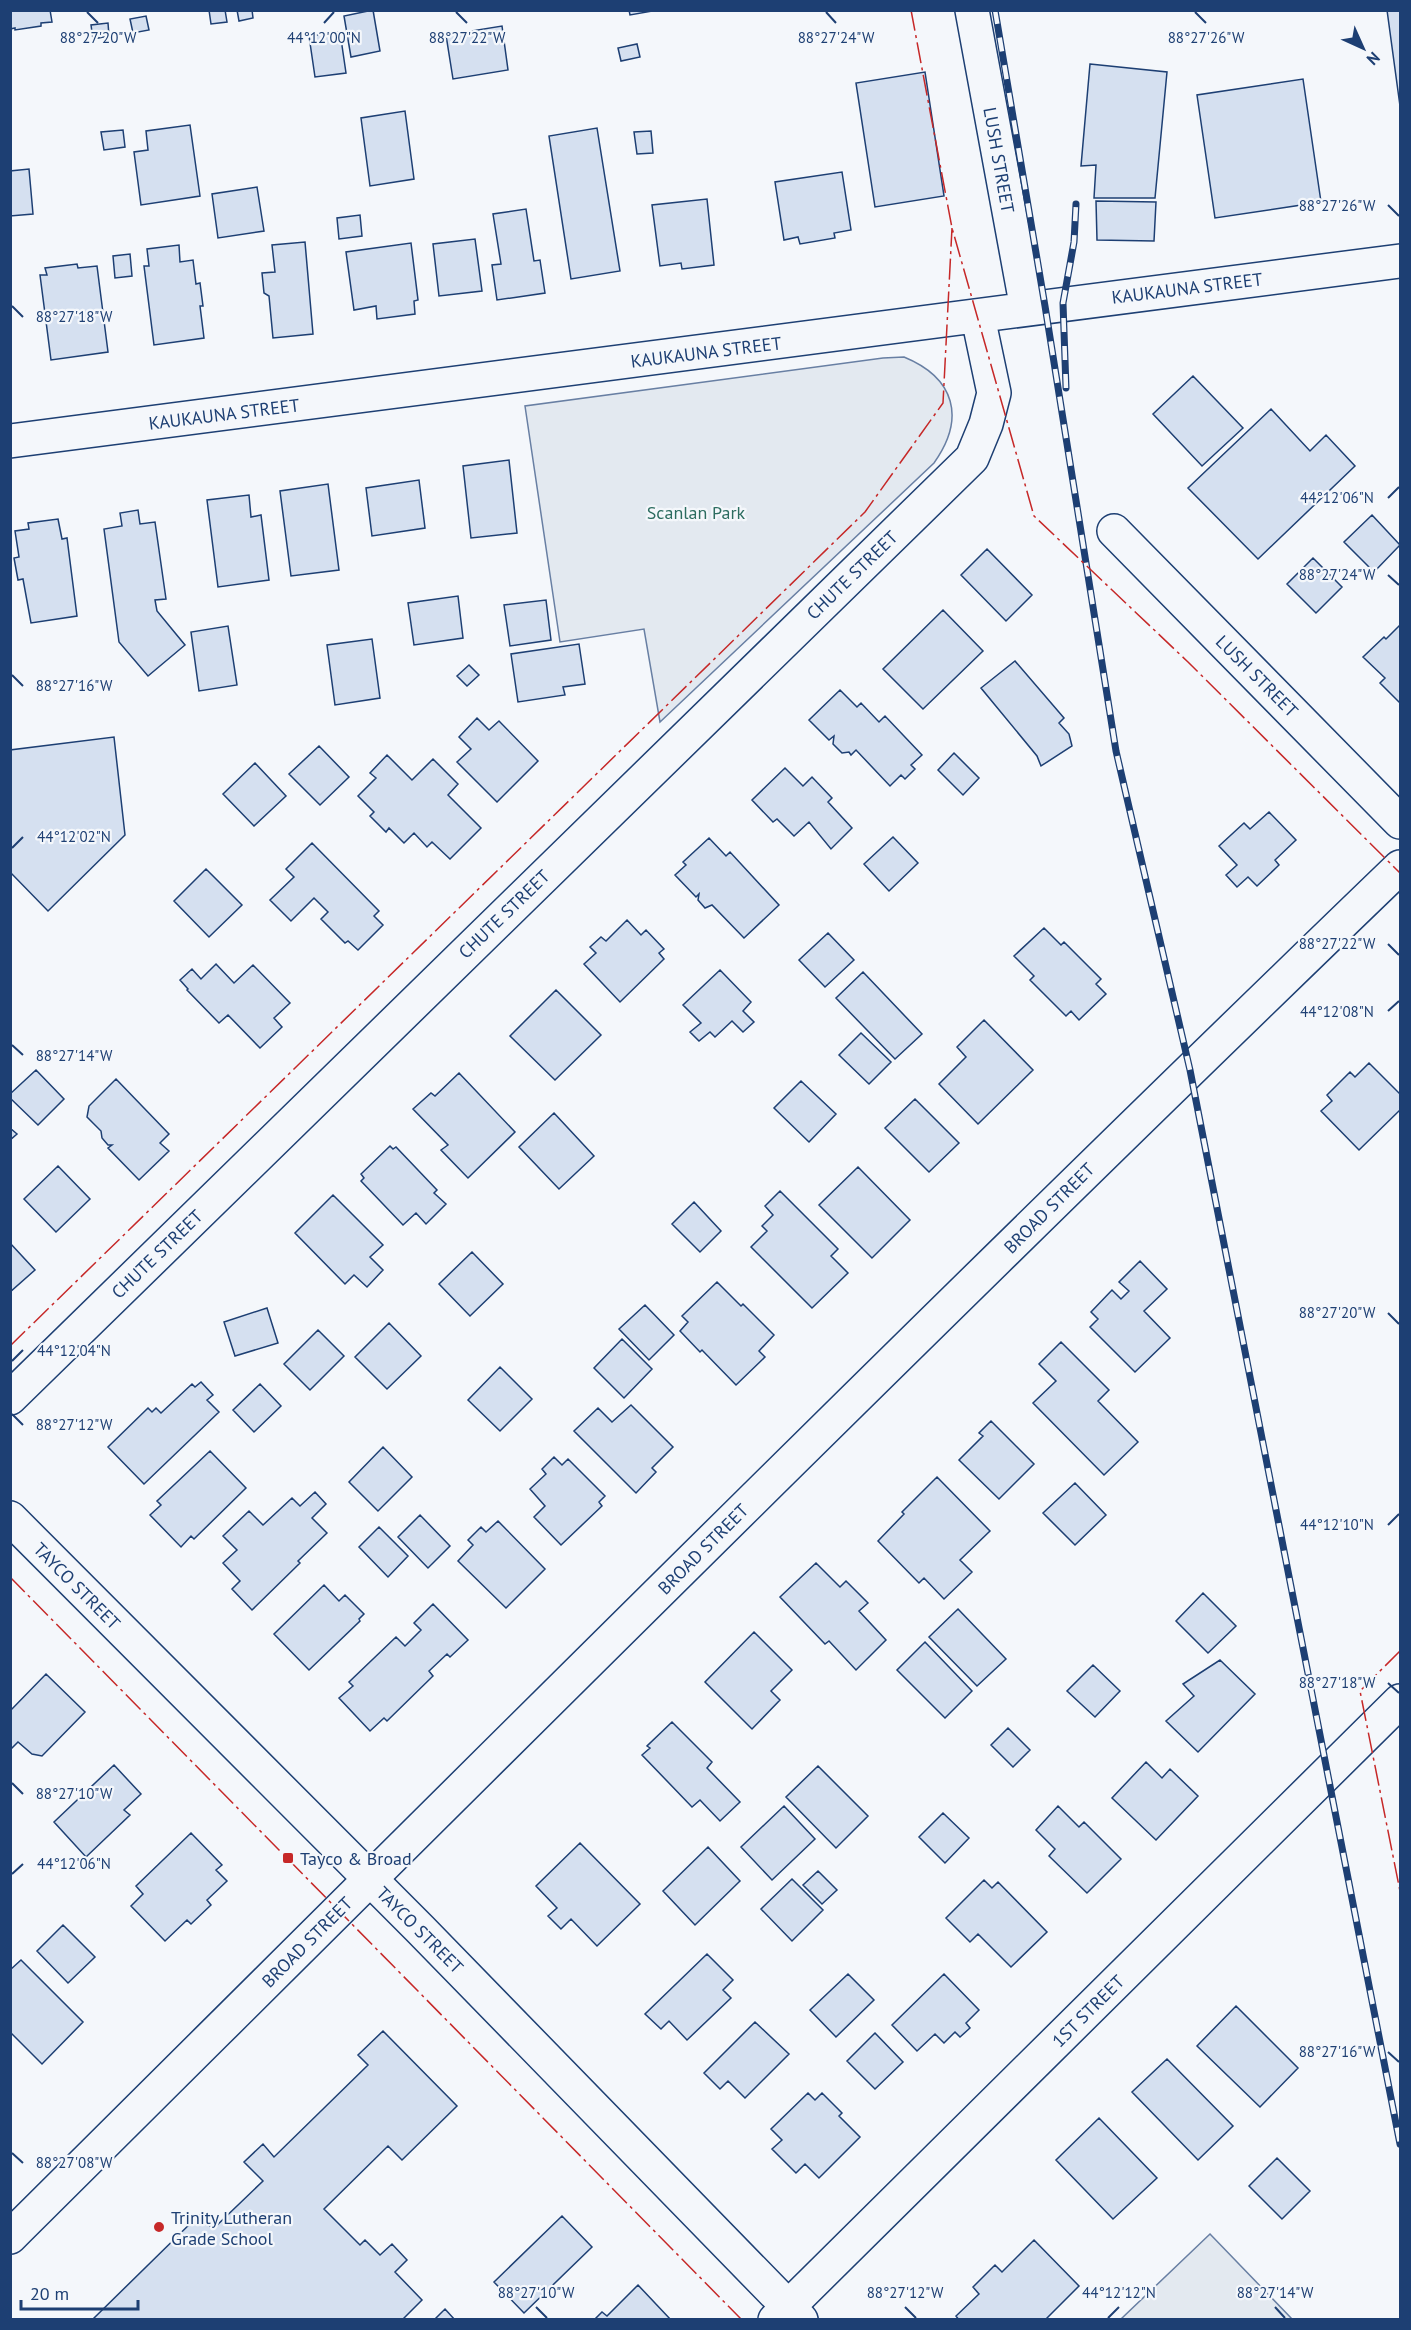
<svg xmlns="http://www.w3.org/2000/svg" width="1411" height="2330" font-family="'PT Sans',sans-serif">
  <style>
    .green { fill: #e3e9f0; stroke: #687fa3; stroke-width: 1.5 }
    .building { fill: #d5e0f0; stroke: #1d3f73; stroke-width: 1.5 }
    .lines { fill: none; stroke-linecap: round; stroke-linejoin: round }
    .minor-casing { stroke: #1d3f73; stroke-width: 36 }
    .major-casing { stroke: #1d3f73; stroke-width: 36 }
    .minor { stroke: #f4f7fb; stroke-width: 33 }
    .major { stroke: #f4f7fb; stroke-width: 33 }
    .rail-casing { stroke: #1d3f73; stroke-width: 7 }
    .rail { stroke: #f4f7fb; stroke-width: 4.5; stroke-dasharray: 14; stroke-linecap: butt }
    .power { stroke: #c62828; stroke-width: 1.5; stroke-dasharray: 21 4.5 3 4.5; stroke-linecap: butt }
    .ticks { fill: none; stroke: #1d3f73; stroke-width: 2 }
    .poi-dot { fill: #c62828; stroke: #f4f7fb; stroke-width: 2 }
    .labels { text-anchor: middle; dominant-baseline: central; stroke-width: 4.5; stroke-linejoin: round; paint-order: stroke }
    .street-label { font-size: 18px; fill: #1d3f73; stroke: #f4f7fb }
    .park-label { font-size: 18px; fill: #2c6c60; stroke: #f4f7fb }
    .poi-label { font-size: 18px; fill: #1d3f73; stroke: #f4f7fb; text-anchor: start }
    .ticks-label { font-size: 15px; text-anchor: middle; fill: #1d3f73; stroke: #f4f7fb; stroke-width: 4.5; stroke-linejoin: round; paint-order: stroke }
  </style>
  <rect width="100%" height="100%" fill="#f4f7fb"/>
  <!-- green -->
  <path class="green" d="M904,357C955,378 966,418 934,463L660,722L644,629L560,642L525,406L883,358Z
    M1210,2234L1292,2319H1121Z"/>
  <!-- building -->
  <path class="building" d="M10,10H50L52,22L41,23V26L15,30V28L10,29Z
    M209,10H225L227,22L211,24Z
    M237,10H252L253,18L239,21Z
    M373,10L380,51L351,57L344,16Z
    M629,10H658L630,15Z
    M1387,10H1400V106Z
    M146,16L149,30L133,33L130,19Z
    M108,23L109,36L93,39L91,25Z
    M502,26L508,70L453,79L446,35Z
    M340,32L346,73L315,77L309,36Z
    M637,44L640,57L621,61L618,48Z
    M1090,64L1167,72L1155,198H1094L1096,165L1081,166Z
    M925,72L944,196L875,207L856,83Z
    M1303,79L1321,202L1215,218L1197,95Z
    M405,111L414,179L370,186L361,118Z
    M190,125L200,196L141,205L134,152L148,150L146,131Z
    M597,128L620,271L571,279L549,136Z
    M123,130L125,147L104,150L101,132Z
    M651,131L653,153L637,154L634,132Z
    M29,169L33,214L10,216V171Z
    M842,172L851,230L834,233L835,238L800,244L798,237L784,240L775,182Z
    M257,187L264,231L218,238L212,194Z
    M707,199L714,265L682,269L681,263L660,266L652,205Z
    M1096,201L1156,202L1154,241L1097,240Z
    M526,209L534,261L540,260L545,293L497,300L492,265L501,264L493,214Z
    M360,215L362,236L339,239L337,218Z
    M475,239L482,291L439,296L433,244Z
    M305,242L313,334L273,338L269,296L264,293L262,273L275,272L272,245Z
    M411,243L418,300L414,301L415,314L377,319L376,306L354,310L346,252Z
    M179,245L180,262L193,260L196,284L200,283L203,306H200L204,338L154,345L144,266H149L147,249Z
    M130,254L132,276L115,278L113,256Z
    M77,264L78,268L97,266L108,352L51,360L40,275H47L45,268Z
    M1193,376L1243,428L1202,466L1153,414Z
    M1271,409L1310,451L1326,435L1355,466L1258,559L1188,488Z
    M509,460L517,533L471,538L463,466Z
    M419,480L425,528L372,536L366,488Z
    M328,484L339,570L291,576L280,491Z
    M249,495L251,517L261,515L269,580L218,587L207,500Z
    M138,510L140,524L155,522L166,599L155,600L157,611L185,645L148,676L119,642L104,529L122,526L120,513Z
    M1372,515L1400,545L1374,572L1344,542Z
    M58,519L62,539L67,538L77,616L31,623L23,579L18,580L14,558L19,557L15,531L29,529L28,523Z
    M987,549L1032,595L1006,621L961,575Z
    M1313,558L1342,587L1316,613L1287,584Z
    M458,596L463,638L414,645L408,603Z
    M546,600L551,640L510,646L504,605Z
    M943,610L983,651L923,709L883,669Z
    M228,626L237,685L199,691L191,632Z
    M1399,626L1400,627V703L1380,683L1385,678L1363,657L1384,637L1386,639Z
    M372,639L380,698L335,705L327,645Z
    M579,644L585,684L563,687L565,695L518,702L511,654Z
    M1015,661L1064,718L1059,723L1069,734L1072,746L1041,766L1037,756L981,688Z
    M469,665L479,675L467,686L457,676Z
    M840,690L857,707L861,703L879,722L885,716L922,755L911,765L915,769L905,779L901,775L890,786L856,750L851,755L849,752L842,753L833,744L834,736L829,740L809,720Z
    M477,718L489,730L499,721L538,761L497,802L457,762L471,749L459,737Z
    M114,737L125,835L48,911L10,872V750Z
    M319,746L349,777L320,805L289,774Z
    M954,753L979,778L963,795L938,770Z
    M387,755L412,780L433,759L458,784L448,795L481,828L450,859L432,842L427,847L414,833L404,843L389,828L386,832L370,816L374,812L358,796L376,778L370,773Z
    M255,763L286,796L254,826L223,794Z
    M785,768L803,786L812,777L832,798L828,802L852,828L831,849L809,822L794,836L777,819L773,822L752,800Z
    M1269,812L1296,840L1275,860L1279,865L1257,886L1248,877L1237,887L1226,875L1237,865L1219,846L1244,823L1250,829Z
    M893,837L918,863L889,891L864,864Z
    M709,838L726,856L730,852L779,905L744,938L712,905L705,908L698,900L699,894L696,897L675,875L686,865L683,862Z
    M312,843L379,911L374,916L383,925L358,950L348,941L345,943L321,919L328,912L314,898L291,921L270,900L294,877L286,869Z
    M206,869L242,905L209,937L174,901Z
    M627,920L641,935L646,930L664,949L659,953L664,959L620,1002L584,964L596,953L590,947L601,937L606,941Z
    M1044,928L1061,945L1064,942L1101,979L1096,984L1106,994L1079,1020L1071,1011L1066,1016L1030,980L1034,976L1014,956Z
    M828,933L854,960L825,987L799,960Z
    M216,964L234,983L253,965L290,1003L274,1018L282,1027L260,1048L228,1015L219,1023L187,990L188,989L180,980L192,969L201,979Z
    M720,970L751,1002L743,1011L754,1022L743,1032L732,1021L715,1037L710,1032L699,1041L690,1032L701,1023L683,1005Z
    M863,972L922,1034L895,1059L836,998Z
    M556,990L601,1035L555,1080L510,1036Z
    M984,1020L1033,1070L978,1124L939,1084L966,1057L957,1047Z
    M861,1033L891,1062L869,1084L839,1055Z
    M1369,1063L1400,1094V1110L1359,1150L1321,1111L1332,1101L1327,1095L1350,1072L1355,1077Z
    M36,1070L64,1099L38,1125L10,1098V1094Z
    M459,1073L515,1132L468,1178L441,1150L448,1145L413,1109L431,1093L435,1096Z
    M116,1079L169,1134L160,1143L169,1151L139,1180L108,1148L112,1145H108L102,1138L101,1131L87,1117L89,1106Z
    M801,1081L836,1114L809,1142L774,1108Z
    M915,1099L959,1143L929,1172L885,1128Z
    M554,1113L594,1156L559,1189L519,1147Z
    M10,1128L17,1134L10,1140Z
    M390,1146L393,1149L396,1147L437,1190L434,1193L446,1204L426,1224L416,1213L403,1225L361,1181L364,1178L361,1174Z
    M58,1166L90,1199L56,1232L24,1199Z
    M858,1167L910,1220L872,1258L819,1205Z
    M780,1191L838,1249L831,1256L848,1273L812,1308L751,1247L767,1231L762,1226L773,1215L765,1206Z
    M333,1195L383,1245L370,1257L383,1270L367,1287L354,1275L345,1284L295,1233Z
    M694,1202L721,1231L700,1252L672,1224Z
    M10,1243L35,1270L10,1292Z
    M472,1252L503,1284L470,1316L439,1284Z
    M1140,1261L1167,1289L1144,1311L1170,1338L1135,1372L1090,1327L1098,1319L1091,1312L1112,1290L1121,1299L1129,1291L1119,1282Z
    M717,1282L741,1306L743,1304L774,1335L759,1351L765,1357L736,1385L702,1350L700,1352L680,1331L688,1322L682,1316Z
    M645,1305L674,1335L649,1360L619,1329Z
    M267,1308L278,1343L235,1356L224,1322Z
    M389,1323L421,1356L387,1389L355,1357Z
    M318,1330L344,1356L310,1390L284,1364Z
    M622,1339L652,1369L624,1398L594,1368Z
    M1061,1342L1109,1390L1098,1401L1138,1442L1104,1475L1033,1403L1056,1381L1039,1364Z
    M500,1367L532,1399L500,1431L468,1400Z
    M201,1382L213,1395L207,1400L219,1412L144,1484L108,1447L148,1408L152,1412L156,1408L161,1413L192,1384L195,1387Z
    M260,1384L281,1406L254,1432L233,1410Z
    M631,1405L673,1447L652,1468L656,1472L636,1493L574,1431L598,1408L612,1422Z
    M991,1421L1034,1464L999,1499L959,1460L983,1436L979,1433Z
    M383,1447L412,1477L378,1511L349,1482Z
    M210,1451L246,1488L194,1539L191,1536L181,1547L150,1515L161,1505L157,1501Z
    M554,1457L562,1465L568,1459L605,1496L599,1502L602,1506L561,1545L534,1517L545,1506L530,1489L546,1474L542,1469Z
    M937,1477L990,1531L960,1560L972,1572L944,1599L924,1578L919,1583L878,1541L904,1514L902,1512Z
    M1075,1483L1106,1515L1075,1545L1043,1513Z
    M315,1492L326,1504L312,1518L327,1533L298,1561L300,1563L252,1610L232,1589L240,1581L223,1563L237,1550L223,1536L249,1511L263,1525L292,1498L300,1506Z
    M420,1515L450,1546L428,1568L398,1537Z
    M498,1521L545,1569L506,1608L458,1561L473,1545L468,1540L481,1527L486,1532Z
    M379,1527L408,1556L388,1577L359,1547Z
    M816,1563L840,1587L846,1581L868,1603L859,1611L886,1640L856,1670L829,1641L825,1644L780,1597Z
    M324,1585L339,1601L345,1595L364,1614L359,1619L360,1621L309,1670L274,1634Z
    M1203,1593L1236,1626L1208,1653L1176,1621Z
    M433,1604L468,1640L450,1657L447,1654L429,1671L433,1676L387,1721L384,1718L370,1731L339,1698L353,1686L349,1682L396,1637L405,1646L421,1630L414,1623Z
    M958,1609L1006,1659L977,1686L929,1637Z
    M754,1632L792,1670L771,1691L780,1700L752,1729L705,1682Z
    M925,1642L972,1691L945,1718L897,1670Z
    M1220,1660L1255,1694L1198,1752L1166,1721L1194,1696L1183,1684Z
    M1093,1665L1120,1691L1095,1717L1067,1691Z
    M46,1674L85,1712L42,1756L32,1754L18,1742L10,1750V1711Z
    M672,1722L712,1762L707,1768L740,1802L720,1821L700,1800L692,1807L642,1755L650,1748L647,1746Z
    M1008,1728L1030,1750L1013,1767L991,1745Z
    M1146,1762L1162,1778L1170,1769L1198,1796L1156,1840L1112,1798Z
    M114,1765L141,1794L124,1810L130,1815L86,1857L54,1822Z
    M818,1766L868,1816L836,1848L786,1797Z
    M784,1806L815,1839L772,1880L741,1847Z
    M1058,1806L1079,1827L1084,1822L1121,1859L1087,1893L1049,1856L1055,1849L1036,1830Z
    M943,1813L969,1838L945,1863L919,1837Z
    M191,1833L222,1865L216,1870L227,1881L207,1900L211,1905L191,1924L187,1920L165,1941L131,1906L143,1894L136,1886Z
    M580,1843L640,1904L597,1946L571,1919L561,1929L548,1916L557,1908L536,1886Z
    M708,1847L740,1881L695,1925L663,1891Z
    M818,1871L837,1890L822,1904L803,1885Z
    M792,1879L823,1910L792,1941L761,1909Z
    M984,1880L992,1888L998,1882L1047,1932L1011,1967L978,1934L970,1942L946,1918Z
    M63,1925L95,1957L68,1983L37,1951Z
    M707,1954L733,1980L723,1990L731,1998L687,2040L669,2021L661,2029L645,2014Z
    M21,1960L83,2022L42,2064L10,2032V1970Z
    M848,1974L874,2000L836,2037L810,2010Z
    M944,1974L979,2010L966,2023L970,2028L960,2037L955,2032L944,2043L935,2034L917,2051L892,2025Z
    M1236,2006L1298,2068L1260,2107L1197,2046Z
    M755,2022L789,2054L745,2098L728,2081L720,2089L704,2073Z
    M383,2031L457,2106L402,2160L388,2146L324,2209L360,2245L365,2240L380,2255L392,2244L407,2260L395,2272L422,2300L402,2320H92L199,2215L213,2229L263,2181L244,2162L263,2144L274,2157L368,2065L358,2055Z
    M875,2033L903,2062L875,2089L847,2061Z
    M1167,2059L1233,2126L1198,2160L1132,2092Z
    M808,2093L815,2100L822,2093L842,2113L839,2116L860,2137L819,2178L805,2164L796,2173L772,2149L782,2140L771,2129Z
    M1099,2118L1157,2178L1113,2219L1056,2160Z
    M1277,2158L1310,2191L1282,2219L1249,2186Z
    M562,2216L592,2247L524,2313L494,2282Z
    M1034,2240L1079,2286L1045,2320H959L956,2316L979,2294L973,2287L995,2265L1002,2272Z
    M638,2285L671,2320H594L602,2312L607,2316Z
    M445,2309L455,2320H434Z"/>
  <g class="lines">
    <!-- minor casing -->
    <g class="minor-casing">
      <path id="minor" d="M972,10L1027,309
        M10,441L1400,261
        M1114,531L1400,822
        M10,1398L972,458L986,424L994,393L978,317
        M10,2237C472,1778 932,1318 1400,867
        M775,2320L1400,1701"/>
    </g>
    <!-- major casing -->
    <g class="major-casing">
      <path id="major" d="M10,1518L420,1929L801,2320"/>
    </g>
    <!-- minor -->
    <use href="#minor" class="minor"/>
    <!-- major -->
    <use href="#major" class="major"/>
    <!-- rail casing -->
    <g class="rail-casing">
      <path id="rail" d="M995,10L1045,306L1116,751L1190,1070L1400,2144
        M1066,388L1063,303L1074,242L1076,204"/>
    </g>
    <!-- rail -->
    <use href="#rail" class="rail"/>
    <!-- power -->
    <path class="power" d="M911,10L952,228L1034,516L1188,662L1400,873
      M10,1346L865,512L943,403L952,228
      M10,1577L742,2320
      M1400,1651L1360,1691L1400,1891"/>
  </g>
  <!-- ticks -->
  <path class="ticks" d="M87,12L98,23M456,12L467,23M826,12L836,23M1195,12L1206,23M324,23L334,12M1388,205L1399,216M12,306L23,317M1388,498L1399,487M1388,575L1399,585M12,675L23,686M12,848L23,837M1388,944L1399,955M1388,1011L1399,1001M12,1045L23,1055M1388,1313L1399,1324M12,1361L23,1350M12,1414L23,1425M1388,1525L1399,1514M1388,1683L1399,1693M12,1783L23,1794M12,1874L23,1864M1388,2052L1399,2062M12,2153L23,2163M536,2307L547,2318M905,2307L916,2318M1275,2307L1285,2318M1108,2318L1119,2307"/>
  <!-- markers -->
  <g class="poi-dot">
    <rect x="282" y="1852" width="12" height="12" rx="3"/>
    <circle cx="159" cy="2227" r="6"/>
  </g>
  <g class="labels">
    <!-- street labels -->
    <g class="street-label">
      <text transform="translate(999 160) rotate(80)">LUSH STREET</text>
      <text transform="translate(1187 288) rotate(-7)">KAUKAUNA STREET</text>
      <text transform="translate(706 352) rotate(-7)">KAUKAUNA STREET</text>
      <text transform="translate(224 414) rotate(-7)">KAUKAUNA STREET</text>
      <text transform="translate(852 575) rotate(-44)">CHUTE STREET</text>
      <text transform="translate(1257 676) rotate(45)">LUSH STREET</text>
      <text transform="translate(504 914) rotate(-44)">CHUTE STREET</text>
      <text transform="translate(1049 1208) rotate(-45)">BROAD STREET</text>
      <text transform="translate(157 1254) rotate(-44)">CHUTE STREET</text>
      <text transform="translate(703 1549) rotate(-45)">BROAD STREET</text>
      <text transform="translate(77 1586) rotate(45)">TAYCO STREET</text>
      <text transform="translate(420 1930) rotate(45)">TAYCO STREET</text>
      <text transform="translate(307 1942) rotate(-45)">BROAD STREET</text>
      <text transform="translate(1088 2011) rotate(-45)">1ST STREET</text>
    </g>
    <!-- park labels -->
    <g class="park-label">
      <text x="696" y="512">Scanlan Park</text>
    </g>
    <!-- poi labels -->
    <g class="poi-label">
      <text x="300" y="1858">Tayco &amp; Broad</text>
      <text x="171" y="2217">Trinity Lutheran<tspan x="171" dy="21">Grade School</tspan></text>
    </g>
  </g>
  <g class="ticks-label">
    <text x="98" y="43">88°27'20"W</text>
    <text x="324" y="43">44°12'00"N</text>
    <text x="467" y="43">88°27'22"W</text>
    <text x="836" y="43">88°27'24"W</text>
    <text x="1206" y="43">88°27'26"W</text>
    <text x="1337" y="211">88°27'26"W</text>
    <text x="74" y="322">88°27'18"W</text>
    <text x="1337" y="503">44°12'06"N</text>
    <text x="1337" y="580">88°27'24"W</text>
    <text x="74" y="691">88°27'16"W</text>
    <text x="74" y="842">44°12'02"N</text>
    <text x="1337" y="949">88°27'22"W</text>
    <text x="1337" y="1017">44°12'08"N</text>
    <text x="74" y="1061">88°27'14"W</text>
    <text x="1337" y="1318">88°27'20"W</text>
    <text x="74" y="1356">44°12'04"N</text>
    <text x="74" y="1430">88°27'12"W</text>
    <text x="1337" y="1530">44°12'10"N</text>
    <text x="1337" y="1688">88°27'18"W</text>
    <text x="74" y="1799">88°27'10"W</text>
    <text x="74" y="1869">44°12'06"N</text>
    <text x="1337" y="2057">88°27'16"W</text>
    <text x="74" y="2168">88°27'08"W</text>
    <text x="536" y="2298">88°27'10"W</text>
    <text x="905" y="2298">88°27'12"W</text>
    <text x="1119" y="2298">44°12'12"N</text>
    <text x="1275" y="2298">88°27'14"W</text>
  </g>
  <!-- border -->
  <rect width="1411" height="2330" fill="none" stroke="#1d3f73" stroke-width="24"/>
  <!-- north arrow -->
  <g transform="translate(1363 48) rotate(135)" stroke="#f4f7fb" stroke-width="4.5" paint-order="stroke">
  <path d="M0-4.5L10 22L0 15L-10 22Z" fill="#1d3f73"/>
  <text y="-9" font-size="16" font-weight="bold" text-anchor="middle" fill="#1d3f73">N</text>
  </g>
  <!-- scale -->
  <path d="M21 2300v9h117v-9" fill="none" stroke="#1d3f73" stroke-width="3"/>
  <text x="30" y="2300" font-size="18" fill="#1d3f73" stroke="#f4f7fb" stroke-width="4.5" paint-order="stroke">20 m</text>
</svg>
